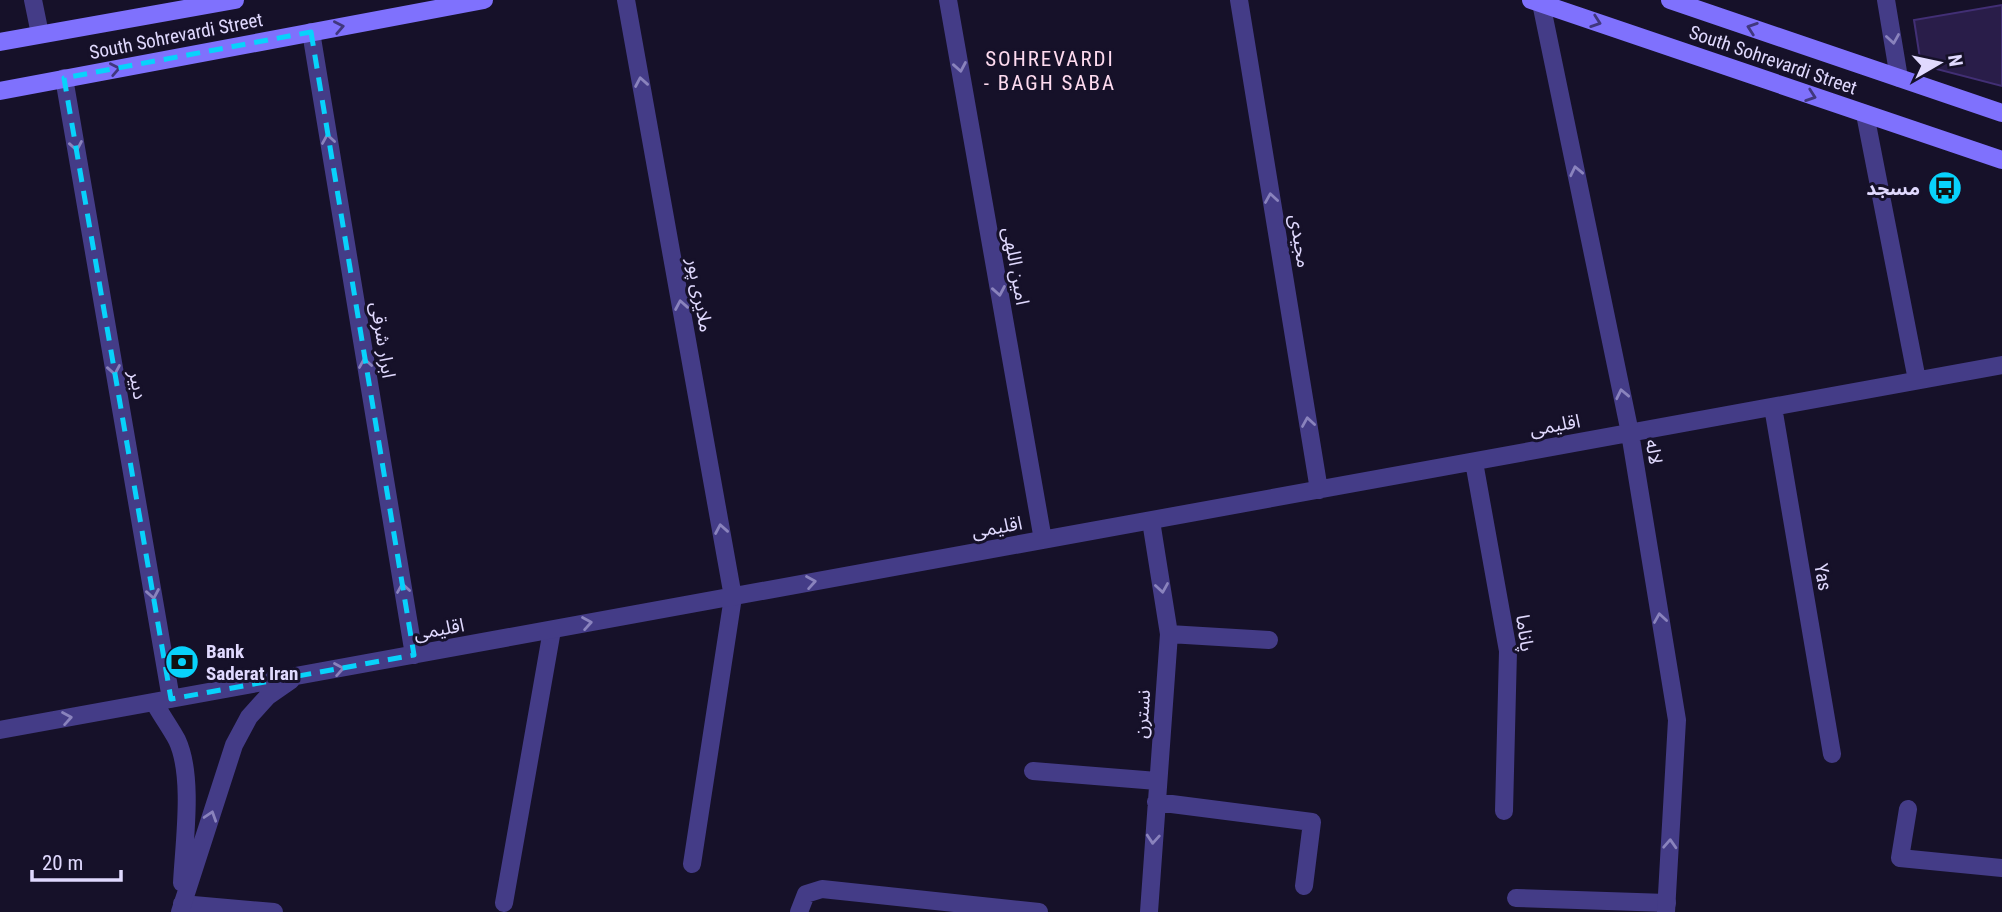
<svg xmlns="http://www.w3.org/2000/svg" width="2002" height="912" font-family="'Roboto Condensed','Noto Sans Arabic',sans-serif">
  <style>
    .building { fill: #291d49; stroke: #422f75; stroke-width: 2 }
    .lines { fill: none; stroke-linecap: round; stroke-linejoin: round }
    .lane { stroke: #443c87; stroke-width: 18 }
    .street { stroke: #443c87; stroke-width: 18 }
    .secondary { stroke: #7f71fd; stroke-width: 18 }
    .oneway { stroke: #40377e }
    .oneway2 { stroke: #8a83bd }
    .marked { fill: none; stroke: #08d2fb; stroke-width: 5; stroke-dasharray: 14 9; stroke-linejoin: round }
    .labels { text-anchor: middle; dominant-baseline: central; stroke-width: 6; stroke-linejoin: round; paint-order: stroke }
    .street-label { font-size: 19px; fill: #e0d9fe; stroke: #161129 }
    .poi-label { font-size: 19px; font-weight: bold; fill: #e0d9fe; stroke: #161129; text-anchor: end }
    .neighbourhood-label { font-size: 21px; letter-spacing: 2px; fill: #fedbef; stroke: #161129 }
  </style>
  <rect width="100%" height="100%" fill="#161129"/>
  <!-- building -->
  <path class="building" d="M2002,5V86L1921,65L1914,20Z"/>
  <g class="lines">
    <!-- lane -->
    <path class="lane" d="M692,864L733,597
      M1516,898L1667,903
      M504,903L552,630
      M182,904L274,912"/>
    <!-- street -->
    <path class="street" d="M33,0L40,34
      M626,0L733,597
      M948,0L1043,540
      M1239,0L1319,490
      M1886,0L1899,78
      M1541,3L1630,433L1677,720L1666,912
      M311,32L414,655
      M64,78L171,699
      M1865,114L1917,380
      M1773,407L1832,754
      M1474,462L1508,651L1504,811
      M1169,634L1269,640
      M154,702C161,715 170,727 177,740C194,776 184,843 182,883
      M0,730L2002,365
      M1033,771L1157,781
      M1156,802L1312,822L1304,886
      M1908,809L1900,858L2002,868
      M180,912L234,745L249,717L268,696L291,680
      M799,912L806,894L822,889L1039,912
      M1149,912L1169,634L1151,521"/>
    <!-- secondary -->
    <path class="secondary" d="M1531,0L2002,160
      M1670,0L2002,113
      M0,42L235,0
      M0,91L484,0"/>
  </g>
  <!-- one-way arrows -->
  <defs><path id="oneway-chevron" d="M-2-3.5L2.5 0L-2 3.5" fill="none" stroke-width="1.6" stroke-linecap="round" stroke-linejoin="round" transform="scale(1.75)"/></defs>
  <g class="oneway">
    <use href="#oneway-chevron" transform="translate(1596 22) rotate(19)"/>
    <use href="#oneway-chevron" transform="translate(339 27) rotate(-11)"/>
    <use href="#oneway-chevron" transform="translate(1752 28) rotate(-161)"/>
    <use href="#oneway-chevron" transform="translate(115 69) rotate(-11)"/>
    <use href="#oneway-chevron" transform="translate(1811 96) rotate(19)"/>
  </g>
  <g class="oneway2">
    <use href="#oneway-chevron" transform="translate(1893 39) rotate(81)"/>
    <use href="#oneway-chevron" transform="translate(960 67) rotate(80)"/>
    <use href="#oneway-chevron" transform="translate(641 82) rotate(-100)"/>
    <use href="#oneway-chevron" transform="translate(328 139) rotate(-99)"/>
    <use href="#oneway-chevron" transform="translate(76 146) rotate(80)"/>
    <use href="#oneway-chevron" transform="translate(1576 171) rotate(-102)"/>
    <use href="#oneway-chevron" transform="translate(1271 198) rotate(-99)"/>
    <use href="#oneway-chevron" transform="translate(999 291) rotate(80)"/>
    <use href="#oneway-chevron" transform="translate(681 305) rotate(-100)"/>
    <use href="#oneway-chevron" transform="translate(365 363) rotate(-99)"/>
    <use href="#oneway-chevron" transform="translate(114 370) rotate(80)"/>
    <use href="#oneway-chevron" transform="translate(1622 394) rotate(-102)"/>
    <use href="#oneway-chevron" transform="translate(1308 422) rotate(-99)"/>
    <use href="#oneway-chevron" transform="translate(721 529) rotate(-100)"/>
    <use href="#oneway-chevron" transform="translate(811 582) rotate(-10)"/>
    <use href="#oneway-chevron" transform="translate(403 588) rotate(-99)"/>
    <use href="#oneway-chevron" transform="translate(1162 588) rotate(81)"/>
    <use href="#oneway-chevron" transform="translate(153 594) rotate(80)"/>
    <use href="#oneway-chevron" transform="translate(1660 618) rotate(-99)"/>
    <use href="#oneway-chevron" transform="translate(587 623) rotate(-10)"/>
    <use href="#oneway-chevron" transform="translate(339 669) rotate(-10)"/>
    <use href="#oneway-chevron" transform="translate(67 718) rotate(-10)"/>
    <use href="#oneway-chevron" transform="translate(211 816) rotate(-72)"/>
    <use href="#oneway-chevron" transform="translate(1153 839) rotate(94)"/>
    <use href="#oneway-chevron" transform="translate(1670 844) rotate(-87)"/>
  </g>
  <!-- marked area -->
  <path class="marked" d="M311,32L414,655L171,699L64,78Z"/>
  <!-- icons -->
  <defs>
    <g id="bus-disc" transform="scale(1.75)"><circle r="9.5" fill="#08d2fb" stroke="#161129"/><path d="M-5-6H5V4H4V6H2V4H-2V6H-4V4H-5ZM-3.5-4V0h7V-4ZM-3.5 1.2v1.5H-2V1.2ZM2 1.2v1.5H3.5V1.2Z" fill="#111"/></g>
    <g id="bank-disc" transform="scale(1.75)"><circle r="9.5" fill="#08d2fb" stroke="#161129"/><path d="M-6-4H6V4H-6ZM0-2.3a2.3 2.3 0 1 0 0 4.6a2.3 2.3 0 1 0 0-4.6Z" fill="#111"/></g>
  </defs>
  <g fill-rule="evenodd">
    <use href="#bus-disc" x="1945" y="188"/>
    <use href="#bank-disc" x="182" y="662"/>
  </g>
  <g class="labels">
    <!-- street labels -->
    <g class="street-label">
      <text transform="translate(176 36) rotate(-11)">South Sohrevardi Street</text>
      <text transform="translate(1773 60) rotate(19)">South Sohrevardi Street</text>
      <text transform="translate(1300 241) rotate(81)">مجیدی</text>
      <text transform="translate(1016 266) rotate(80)">امین اللهی</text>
      <text transform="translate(700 295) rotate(80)">ملایری پور</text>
      <text transform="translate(383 340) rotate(81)">ابرار شرقی</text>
      <text transform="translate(138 385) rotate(80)">دبیر</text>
      <text transform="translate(1555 425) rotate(-10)">اقلیمی</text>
      <text transform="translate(1654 452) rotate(81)">لاله</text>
      <text transform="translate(997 527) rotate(-10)">اقلیمی</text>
      <text transform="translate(1823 577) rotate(80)">Yas</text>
      <text transform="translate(439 629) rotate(-10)">اقلیمی</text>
      <text transform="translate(1525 633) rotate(82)">پاناما</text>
      <text transform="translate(1142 714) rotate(-86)">نسترن</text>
    </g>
    <!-- poi labels -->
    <g class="poi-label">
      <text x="1920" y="188">مسجد</text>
      <text x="206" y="651" text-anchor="start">Bank<tspan x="206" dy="22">Saderat Iran</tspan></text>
    </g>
    <!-- neighbourhood labels -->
    <g class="neighbourhood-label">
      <text x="1050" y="59">SOHREVARDI<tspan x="1050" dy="24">- BAGH SABA</tspan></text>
    </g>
  </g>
  <!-- north arrow -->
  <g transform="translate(1939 63) rotate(81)" stroke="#161129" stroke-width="5" paint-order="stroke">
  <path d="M0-5L12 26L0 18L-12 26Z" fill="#e0d9fe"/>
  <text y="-10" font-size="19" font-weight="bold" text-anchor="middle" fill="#e0d9fe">N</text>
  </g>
  <!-- scale -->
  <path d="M32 870v10h89v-10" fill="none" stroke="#e0d9fe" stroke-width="3.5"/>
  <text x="42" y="870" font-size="21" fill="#e0d9fe" stroke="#161129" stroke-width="5" paint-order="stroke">20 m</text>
</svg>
